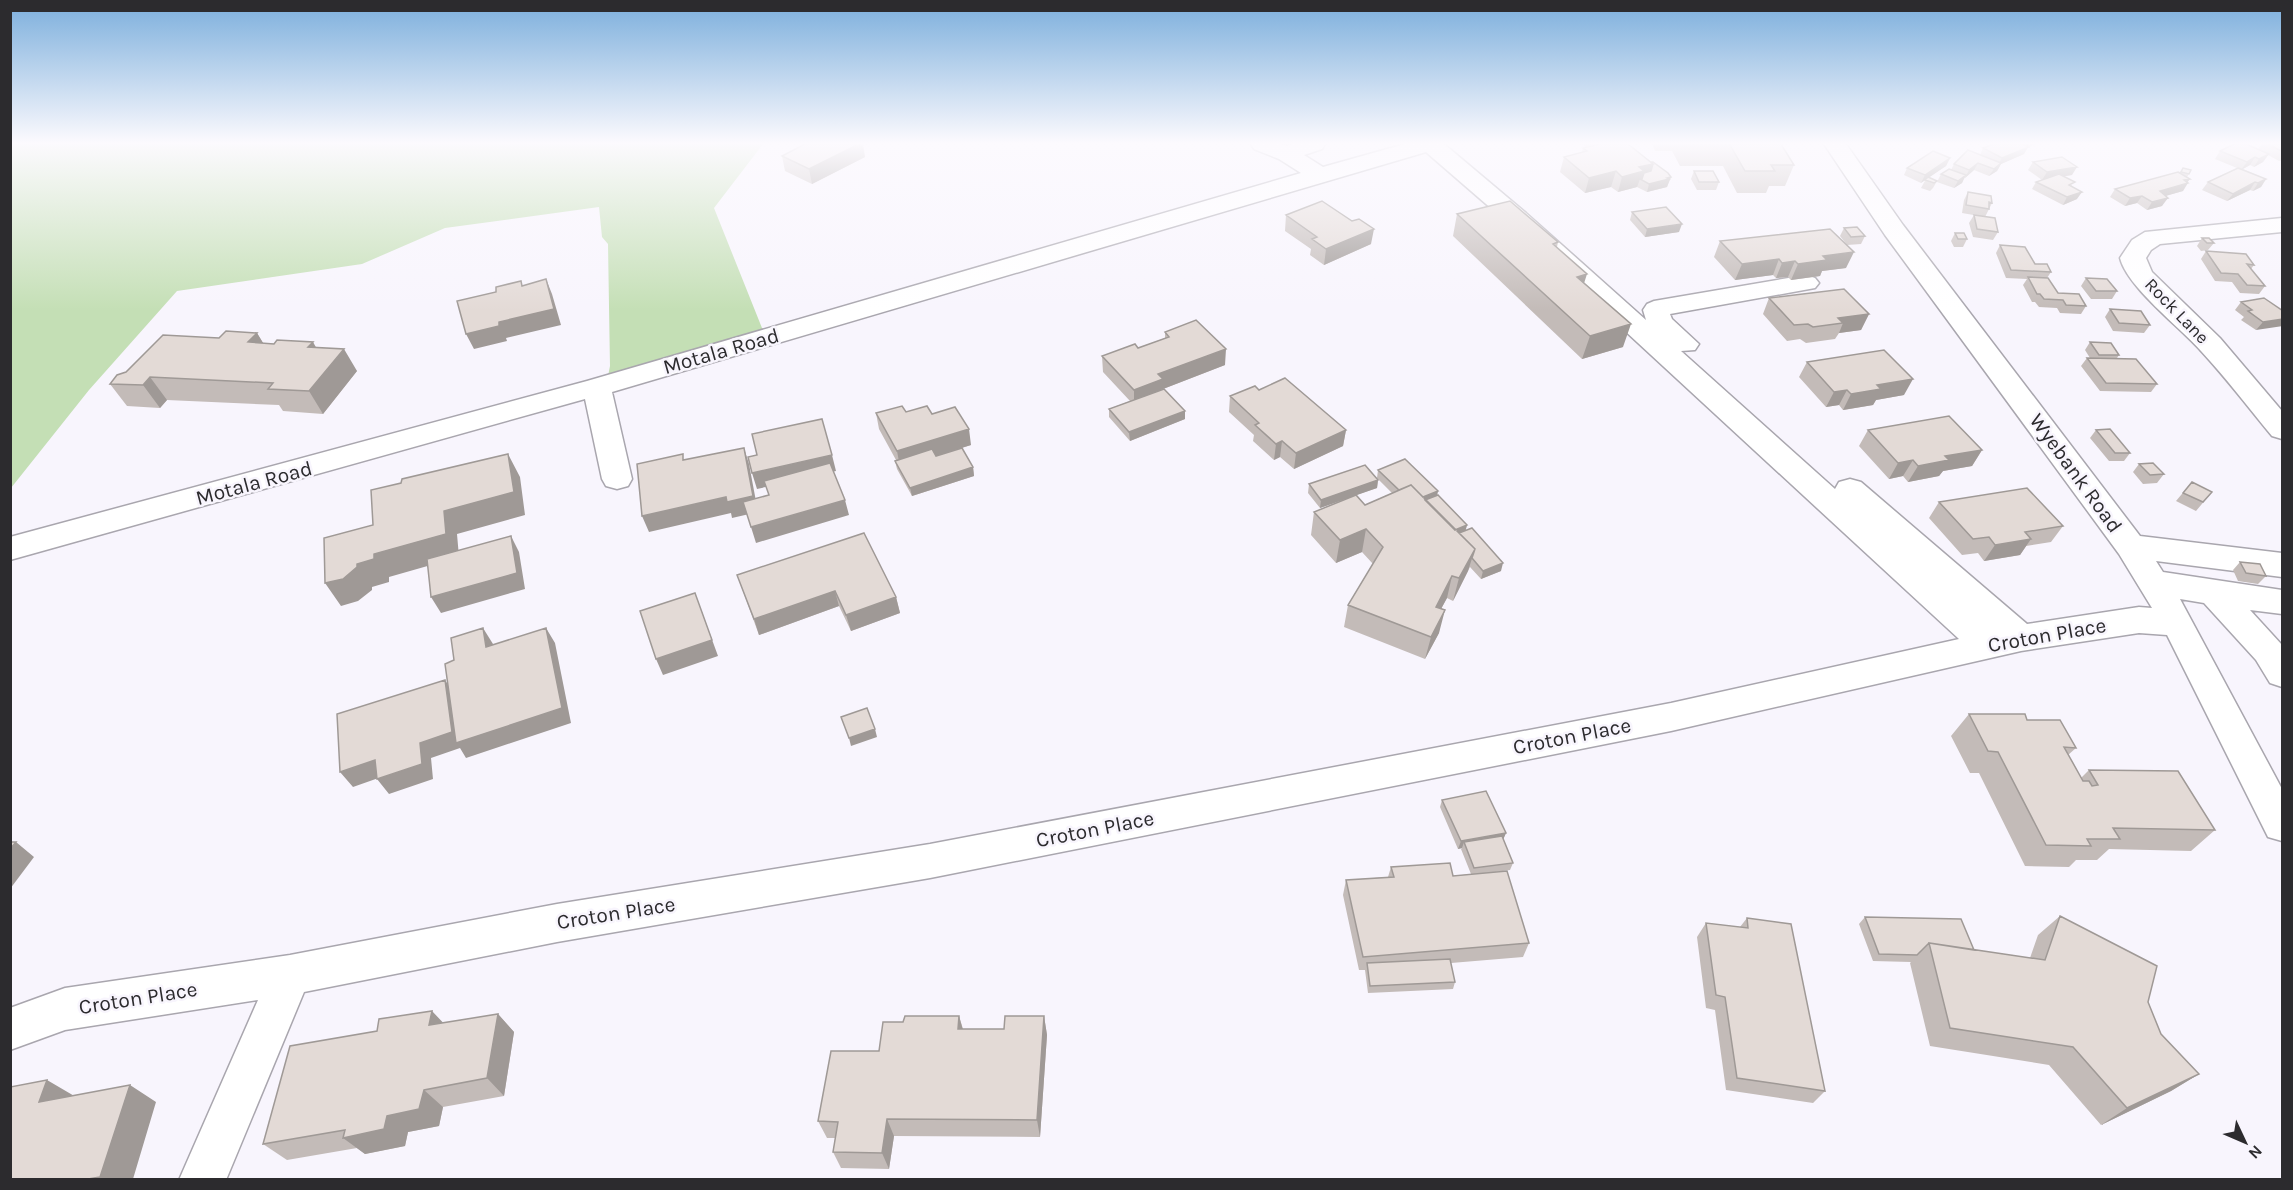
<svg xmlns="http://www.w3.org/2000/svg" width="2293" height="1190" font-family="Karla,sans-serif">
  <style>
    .green { fill: #c4dfb5 }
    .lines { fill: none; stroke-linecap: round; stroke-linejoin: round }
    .minor-casing { stroke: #a9a6ae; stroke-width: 3 }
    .minor { fill: #fff; fill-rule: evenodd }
    .wall { fill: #c3bbb8 }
    .shaded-wall { fill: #9f9996 }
    .building { fill: #e3dad6; stroke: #9f9996; stroke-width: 1.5 }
    .labels { text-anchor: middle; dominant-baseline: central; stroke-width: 5; stroke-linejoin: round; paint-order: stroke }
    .far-street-label { font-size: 18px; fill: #2c2b2e; stroke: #f8f5fd }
    .street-label { font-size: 21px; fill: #2c2b2e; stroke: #f8f5fd }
  </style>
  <rect width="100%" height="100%" fill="#f8f5fd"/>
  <!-- green -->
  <path class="green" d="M11,144H763L714,208L766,338L606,386L610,366L608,244L602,237L599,207L445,228L362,264L177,291L89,390L11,488Z"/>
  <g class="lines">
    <!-- minor casing -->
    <g class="minor-casing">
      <path id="minor" d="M1251,144H1282L1287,146L1293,144H1325L1322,149L1304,155L1323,167L1405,144H1444L1526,213L1646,320L1643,310L1647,304L1654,301L1806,275L1815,278L1819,283L1815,288L1670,314L1672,319L1699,344L1695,350L1681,351L1835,489L1839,482L1850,479L1861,482L2027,624L2139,607L2152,608L2119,554L1885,235L1824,144H1846L1903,225L2140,536L2282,553V577L2156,561L2163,572L2282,590V614L2250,610L2282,645V687L2270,683L2256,660L2204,603L2180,599L2282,789V841L2268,837L2167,635L2139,633L2021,651L1671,731L930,878L557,942L304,992L226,1180H179L258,1000L65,1030L10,1050V1008L65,988L290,955L557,904L930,844L1671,703L1959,639L1508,223L1426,152L612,392L632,479L628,486L617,489L606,486L602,479L585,399L10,560V537L587,381L1301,173L1279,159L1254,149Z
        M2282,218V232L2160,244L2151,250L2146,258L2152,272L2220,338L2282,411V439L2272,436C2248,407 2226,378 2201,351C2180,327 2127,287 2120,258L2132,240L2145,232Z"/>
    </g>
    <!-- minor -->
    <use href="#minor" class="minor"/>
  </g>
  <!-- wall -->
  <path class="wall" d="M1582,144H1628L1671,177L1668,184L1667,187L1647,192L1637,187L1618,192L1611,187L1585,193L1560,172L1564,157L1582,152L1583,148L1586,147Z
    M1652,144H1781L1794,165L1785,186H1769L1766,193H1737L1723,166H1680L1672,151H1655Z
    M2262,144H2283V160L2279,161L2268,155L2263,162L2254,167L2250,165L2243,169L2266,179L2261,187L2253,191L2250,190L2227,201L2202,190L2208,182L2237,168L2215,159L2220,151L2258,149Z
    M2035,145L2028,147L2024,154L2001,164L1997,171L1989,176L1974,170L1965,178L1964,177L1962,183L1954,188L1937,182L1941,174L1951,170L1954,164L1980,155L1983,148Z
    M782,156L865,157L812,184L785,171Z
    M1950,158L1946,166L1928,177L1937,181L1933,188L1930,191L1921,188L1926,179L1921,183L1904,175L1907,168Z
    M2033,162L2072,175L2063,176L2073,187L2077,199L2063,205L2032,189L2036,182L2042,180L2028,170Z
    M2183,168L2189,174L2187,177V182L2183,191L2165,196L2162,206L2147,210L2137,203L2125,206L2110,197L2115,189L2179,173Z
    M1694,171L1719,182L1716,190H1697L1691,179Z
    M1968,192L1992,203L1985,217L1962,213L1964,200Z
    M1632,212L1679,232L1645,237L1630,220Z
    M1457,214L1558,242L1557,247L1584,283L1623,347L1582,359L1453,236Z
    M1286,215L1371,244L1324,265L1310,255L1311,249L1285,231Z
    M1974,215L1998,232L1993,240L1973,237L1969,223Z
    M1844,228L1865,236L1861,244L1847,245L1840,236Z
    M1955,233L1967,239L1963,247H1954L1951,241Z
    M2202,238L2214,243L2208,250L2201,251L2197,246Z
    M1720,241L1846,268L1822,271L1820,276L1791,280L1788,277L1776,278L1773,275L1735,280L1714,257Z
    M2000,245L2051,272L2047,278L2058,293L2086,306L2081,314L2060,313L2057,308L2039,307L2035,302H2032L2023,285L2027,279L2006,278L1996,253Z
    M2206,251L2254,265L2251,269L2265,286L2259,294L2240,293L2232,282L2215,281L2201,259Z
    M2086,278L2117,291L2112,299H2091L2081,286Z
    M1769,298L1869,314L1861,330L1839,333L1835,339L1806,343L1800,339L1787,341L1763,314Z
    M2241,302L2283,311L2256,330L2241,320L2244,317L2235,310Z
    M2110,309L2150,325L2144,333L2113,331L2105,317Z
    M1165,332L1225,365L1163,389L1185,419L1130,441L1109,417V409L1130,401L1103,372L1102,356L1138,348L1165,338Z
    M257,333L263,343L315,347L357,371L323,414L283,411L279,405L167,400L160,408L127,406L110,384L219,338Z
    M2090,342L2119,355L2117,358L2157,384L2151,392L2100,391L2081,366L2087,358H2090L2085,350Z
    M1807,362L1904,395L1876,400L1873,405L1843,410L1839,405L1826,407L1799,377Z
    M1259,390L1346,430L1343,446L1294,469L1280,457L1274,460L1253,441L1254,435L1229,412L1230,396Z
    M876,413L932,414L971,445L936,456L973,467L974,476L912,496L897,469L895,461L896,460L879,429Z
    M1868,430L1982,450L1972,466L1943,471L1939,476L1908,482L1903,476L1889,479L1859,446Z
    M2096,430L2130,453L2124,461H2109L2090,438Z
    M2139,464L2164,474L2157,483L2143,484L2133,472Z
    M1378,470L1438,491L1437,495L1467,525L1465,531L1501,571L1481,579L1470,567L1453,601L1447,598L1441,609L1439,633L1425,659L1344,627L1348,605L1373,564L1362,552L1336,563L1311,535L1314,512L1348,498L1320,508L1308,493L1309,484L1378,480L1377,488L1356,495L1365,505L1392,493L1377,478Z
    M2192,482L2212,492L2196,511L2176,501Z
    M1939,502L2063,526L2051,542L2026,546L2020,555L1984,561L1978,553L1962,555L1929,518Z
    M2240,562L2266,576L2258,584L2238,581L2233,570Z
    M737,575L896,597L900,613L851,631L839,606L759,635Z
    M1969,714L2027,720L2076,748L2068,755L2081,778L2089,770L2215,830L2191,851L2109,849L2097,860H2076L2069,867L2025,866L1979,773H1970L1951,736Z
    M1442,800L1506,833L1503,839L1513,863L1510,870L1496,872L1529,943L1523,957L1451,963L1455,982L1453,989L1368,993L1365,970H1359L1343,895L1346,880L1388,877L1391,867L1453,876L1471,874L1461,849L1462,848L1458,849L1440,807Z
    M2060,916L2148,1002L2161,1034L2199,1074L2171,1091L2101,1125L2049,1065L1930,1046L1910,963L1911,962L1873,961L1859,924L1865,917L1974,950L2030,958L2038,935Z
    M1747,918L1825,1091L1813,1103L1726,1090L1715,1010L1706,1008L1697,937L1706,923L1740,927Z
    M498,1014L514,1032L504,1096L443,1107L439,1126L408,1132L405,1146L365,1154L357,1148L287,1160L263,1144L443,1023Z
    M959,1016L963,1029H1004L1044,1016L1047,1035L1040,1137L894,1136L889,1169L841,1168L833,1152L835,1138H827L818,1121L903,1022Z"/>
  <!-- shaded-wall -->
  <path class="shaded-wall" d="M852,144H863L865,157L812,184L809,169Z
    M2024,144H2035L2028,147L2024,154L2001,164L1997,171L1989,176L1994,169L1998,165L2002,158Z
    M2269,154L2263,162L2254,167L2259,159Z
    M2255,157L2250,165L2241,170L2247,162Z
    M1950,158L1946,166L1921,183L1925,175Z
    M1978,163L1974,170L1965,178L1969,170Z
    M1653,164L1649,179H1640L1637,187L1618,192L1622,177L1639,167Z
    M2077,167L2072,175L2042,180L2047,172Z
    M1616,171L1611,187L1585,193L1589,178Z
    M1966,175L1962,183L1954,188L1958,181Z
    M1671,177L1667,187L1647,192L1649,184Z
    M2190,179L2186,184L2188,183L2183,191L2155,199L2160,191Z
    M2266,179L2261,187L2253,191L2258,183Z
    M2255,182L2250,190L2227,201L2233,194Z
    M2082,192L2077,199L2063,205L2067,197Z
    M2142,196L2137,203L2125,206L2130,198Z
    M2168,198L2162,206L2147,210L2152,202Z
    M1682,224L1679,232L1645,237L1647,229Z
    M1374,229L1371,244L1324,265L1326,249Z
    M1854,252L1846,268L1822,271L1820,276L1791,280L1798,264L1823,256Z
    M1779,259L1773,275L1735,280L1742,264Z
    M1795,261L1788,277L1776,278L1782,263Z
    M1587,274L1580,296L1577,277Z
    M546,279L552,294L561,325L506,338L507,341L474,349L466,334L499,322Z
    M1869,314L1861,330L1839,333L1843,323L1838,318Z
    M2283,319V326L2256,330L2263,322Z
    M1631,324L1623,347L1582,359L1590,336Z
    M257,333L271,356L248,342Z
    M313,342L326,365L308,347Z
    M344,349L357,371L323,414L309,391Z
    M1226,349L1225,365L1163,389L1134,406V390L1158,374Z
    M150,377L167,400L160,408L143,385Z
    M1913,379L1904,395L1876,400L1873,405L1843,410L1851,394L1877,385Z
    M1847,390L1839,405L1826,407L1834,392Z
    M1185,411V419L1130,441L1129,432Z
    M969,429L971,445L900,467L897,451Z
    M1346,430L1343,446L1294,469L1296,453Z
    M1282,441L1280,457L1274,460L1276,444Z
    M744,448L749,464L758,512L732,518L731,513L649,532L642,516L726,497Z
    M1982,450L1972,466L1943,471L1939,476L1908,482L1918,466L1945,456Z
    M508,454L520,477L525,515L457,534L459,557L389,577V582L372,587V590L358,601L341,606L325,583L444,511Z
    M832,455L836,471L757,489L752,473Z
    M1913,460L1903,476L1889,479L1898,463Z
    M973,467L974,476L912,496L910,488Z
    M1378,480L1377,488L1320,508L1321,500Z
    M1438,491L1436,499L1411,502Z
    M845,500L849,515L756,543L751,527Z
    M1467,525L1465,533L1444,534Z
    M1366,529L1362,552L1336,563L1340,540Z
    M511,536L519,552L525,589L441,613L431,597Z
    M2031,539L2020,555L1984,561L1995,545Z
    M1475,549L1468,571L1453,601L1459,578Z
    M1503,563L1501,571L1481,579L1483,571Z
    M1452,576L1447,598L1430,629L1436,607Z
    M835,591L839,606L759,635L754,619Z
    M695,593L718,656L663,675L656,659Z
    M896,597L900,613L851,631L846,615Z
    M1445,610L1439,633L1425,659L1431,637Z
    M483,628L493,644L496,662L486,647Z
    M546,628L555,643L571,723L466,758L460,748L431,758L433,779L389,794L377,779L420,743L445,680L455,695Z
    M875,729L877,737L851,746L849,738Z
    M375,760L387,775L353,787L340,772Z
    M1506,833L1503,840L1464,842L1462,848L1458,849L1461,841Z
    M16,842L34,857L10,889V849Z
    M432,1011L450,1030L429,1025Z
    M498,1014L514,1032L504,1096L487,1078Z
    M959,1016L964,1034L958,1029Z
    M1044,1016L1047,1035L1040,1137L1037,1120Z
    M2199,1074L2171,1091L2101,1125L2127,1108Z
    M47,1080L76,1097L39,1102Z
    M130,1085L156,1102L133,1179H88Z
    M424,1090L443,1107L439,1126L408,1132L405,1146L365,1154L343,1138L387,1116Z
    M887,1119L894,1136L889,1169L882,1153Z"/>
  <!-- building -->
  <path class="building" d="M805,144H859L809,169L782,156Z
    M1600,144H1628L1653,164L1639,167L1644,171L1622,177L1616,171L1589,178L1564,157L1587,151L1583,148Z
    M1687,144H1781L1794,165H1771L1775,171H1745L1730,145Z
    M1994,144H2023L2029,147L2002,158L1983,148Z
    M2234,144H2246L2269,154L2259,159L2255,157L2247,162L2220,151Z
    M2268,144H2283V152Z
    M1968,150L2001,163L1994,169L1978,163L1969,170L1954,164Z
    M1933,151L1950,158L1925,175L1907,168Z
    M2062,157L2077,167L2047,172L2033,162Z
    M1651,162H1653L1668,173L1671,177L1667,178L1669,179L1649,184L1640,179H1642L1644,173L1651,171L1653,164Z
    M2183,168L2191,170L2189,174L2181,172Z
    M2238,168L2266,179L2258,183L2255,182L2233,194L2208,182Z
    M1949,169L1966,175L1958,181L1941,174Z
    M1694,171H1713L1719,182H1699Z
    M2178,172L2190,179L2184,180L2188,183L2160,191L2168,198L2152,202L2142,196L2130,198L2115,189Z
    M2059,174L2075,182L2069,185L2082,192L2067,197L2036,182Z
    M1928,177L1937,181L1934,183L1925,180Z
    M1968,192L1991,196L1992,203L1989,202V209L1966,205Z
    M1322,201L1352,221L1359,219L1374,229L1326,249L1312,239L1317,237L1286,215Z
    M1510,201L1558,242L1553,244L1587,274L1577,277L1631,324L1590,336L1457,214Z
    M1666,207L1682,224L1647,229L1632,212Z
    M1974,215L1995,218L1998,232L1977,229Z
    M1857,227L1865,236L1851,237L1844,228Z
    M1830,229L1854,252L1823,256L1827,260L1798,264L1795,261L1782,263L1779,259L1742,264L1720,241Z
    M1955,233H1964L1967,239H1958Z
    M2202,238H2209L2214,243H2207Z
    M2000,245L2025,247L2035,264H2047L2051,272L2011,270Z
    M2206,251L2246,254L2254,265L2247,264L2265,286L2247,285L2238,274L2221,273Z
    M2028,277L2048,278L2058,293L2079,294L2086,306L2066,305L2063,300L2044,299L2040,294H2037Z
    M2086,278L2107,279L2117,291H2096Z
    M546,279L554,309L499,322V326L466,334L457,301L496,292V287L521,281L522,286Z
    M1844,289L1869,314L1838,318L1843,323L1813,327L1808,324L1794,325L1769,298Z
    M2264,298L2283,311V319L2263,322L2248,311L2252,310L2241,302Z
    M2110,309L2141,311L2150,325L2119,323Z
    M1196,320L1226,349L1158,374L1163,379L1134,390L1102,356L1135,344L1138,348L1169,337L1165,332Z
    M226,331L257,333L248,342L274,344L277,340L313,342L308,347L344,349L309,391L268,389L273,383L150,377L143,385L110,384L117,375L126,372L163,335L219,338Z
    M2090,342L2111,343L2119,355H2099Z
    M1884,350L1913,379L1877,385L1881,389L1851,394L1847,390L1834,392L1807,362Z
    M2087,358L2136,359L2157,384L2106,383Z
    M1285,378L1346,430L1296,453L1282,441L1276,444L1255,425L1259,423L1230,396L1255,386L1259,390Z
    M1164,389L1185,411L1129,432L1109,409Z
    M902,406L906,412L927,406L932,414L955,407L969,429L897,451L876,413Z
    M1949,416L1982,450L1945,456L1949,460L1918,466L1913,460L1898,463L1868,430Z
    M822,419L832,455L752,473L748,457L757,455L752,434Z
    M2110,429L2130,453H2115L2096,430Z
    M744,448L753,496L727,502L726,497L642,516L637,464L683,454V460Z
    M962,448L973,467L910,488L895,461L932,449L936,456Z
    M508,454L514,492L444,511L446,534L374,554V559L357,564V567L343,579L325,583L324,538L373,525L371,490L401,483L402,479Z
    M1405,459L1438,491L1423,497L1411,485L1399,490L1378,470Z
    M830,463L845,500L751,527L743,502L769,495L764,481Z
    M2153,463L2164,474L2150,475L2139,464Z
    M1365,465L1378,480L1321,500L1309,484Z
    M2192,482L2212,492L2203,502L2183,493Z
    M1411,485L1475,549L1459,578L1452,576L1436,607L1445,610L1431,637L1348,605L1383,547L1366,529L1340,540L1314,512L1356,495L1365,505Z
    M2027,488L2063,526L2025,532L2031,539L1995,545L1989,537L1973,539L1939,502Z
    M1438,495L1467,525L1455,530L1425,500Z
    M1472,528L1503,563L1483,571L1472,558L1475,549L1459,533Z
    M864,533L896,597L846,615L835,591L754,619L737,575Z
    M511,536L517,573L431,597L427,559Z
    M2240,562L2260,564L2266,576L2246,573Z
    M695,593L712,640L656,659L640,611Z
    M483,628L486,647L546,628L562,708L456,743L445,664L454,660L451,638Z
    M445,680L452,732L420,743L422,764L377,779L375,760L340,772L337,714Z
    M867,708L875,729L849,738L841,717Z
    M1969,714H2025L2027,720H2060L2076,748L2064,747L2083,781H2089L2092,786L2098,785L2089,770L2178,771L2215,830L2113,828L2120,839H2087L2091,846L2046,845L1998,752L1988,751Z
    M1486,791L1506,833L1461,841L1442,800Z
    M1502,836L1513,863L1474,868L1464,842Z
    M10,842H16L10,849Z
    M1450,863L1453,876L1507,871L1529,943L1363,957L1346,880L1394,877L1391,867Z
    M2060,916L2157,966L2148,1002L2161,1034L2199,1074L2127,1108L2073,1047L1950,1028L1929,943L2045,960Z
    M1865,917L1961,919L1974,950L1929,943L1917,955L1879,954Z
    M1747,918L1791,924L1825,1091L1737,1078L1725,997L1716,995L1706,923L1748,928Z
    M1450,959L1455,982L1370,986L1367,963Z
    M432,1011L429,1025L498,1014L487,1078L424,1090L419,1109L387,1116L384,1129L343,1138L345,1130L263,1144L290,1046L377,1031L379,1019Z
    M905,1016H959L958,1029H1004L1005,1016H1044L1037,1120L887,1119L882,1153L833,1152L838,1122L818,1121L831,1051H879L883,1022H903Z
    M47,1080L39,1102L130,1085L100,1177L88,1179H10V1087Z"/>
  <!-- sky -->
  <linearGradient id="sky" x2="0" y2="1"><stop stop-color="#7baedc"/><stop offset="0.46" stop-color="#fcfafe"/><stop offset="1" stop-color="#fcfafe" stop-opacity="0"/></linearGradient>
  <rect width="2293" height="311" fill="url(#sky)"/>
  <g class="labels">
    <!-- far-street labels -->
    <g class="far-street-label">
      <text transform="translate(2177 311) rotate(46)">Rock Lane</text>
    </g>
    <!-- street labels -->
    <g class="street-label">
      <text transform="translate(721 351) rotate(-16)">Motala Road</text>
      <text transform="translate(2076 473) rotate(54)">Wyebank Road</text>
      <text transform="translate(254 483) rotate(-15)">Motala Road</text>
      <text transform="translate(2047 635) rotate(-10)">Croton Place</text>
      <text transform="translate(1572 736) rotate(-11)">Croton Place</text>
      <text transform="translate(1095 829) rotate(-11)">Croton Place</text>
      <text transform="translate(616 913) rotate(-9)">Croton Place</text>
      <text transform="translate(138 998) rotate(-9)">Croton Place</text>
    </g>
  </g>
  <!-- border -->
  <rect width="2293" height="1190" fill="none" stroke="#2c2b2e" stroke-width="24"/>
  <!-- north arrow -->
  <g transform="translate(2245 1142) rotate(134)" stroke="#f8f5fd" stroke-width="4.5" paint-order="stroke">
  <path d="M0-4.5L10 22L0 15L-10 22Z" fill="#2c2b2e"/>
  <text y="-9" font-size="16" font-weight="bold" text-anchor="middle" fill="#2c2b2e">N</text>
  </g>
</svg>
